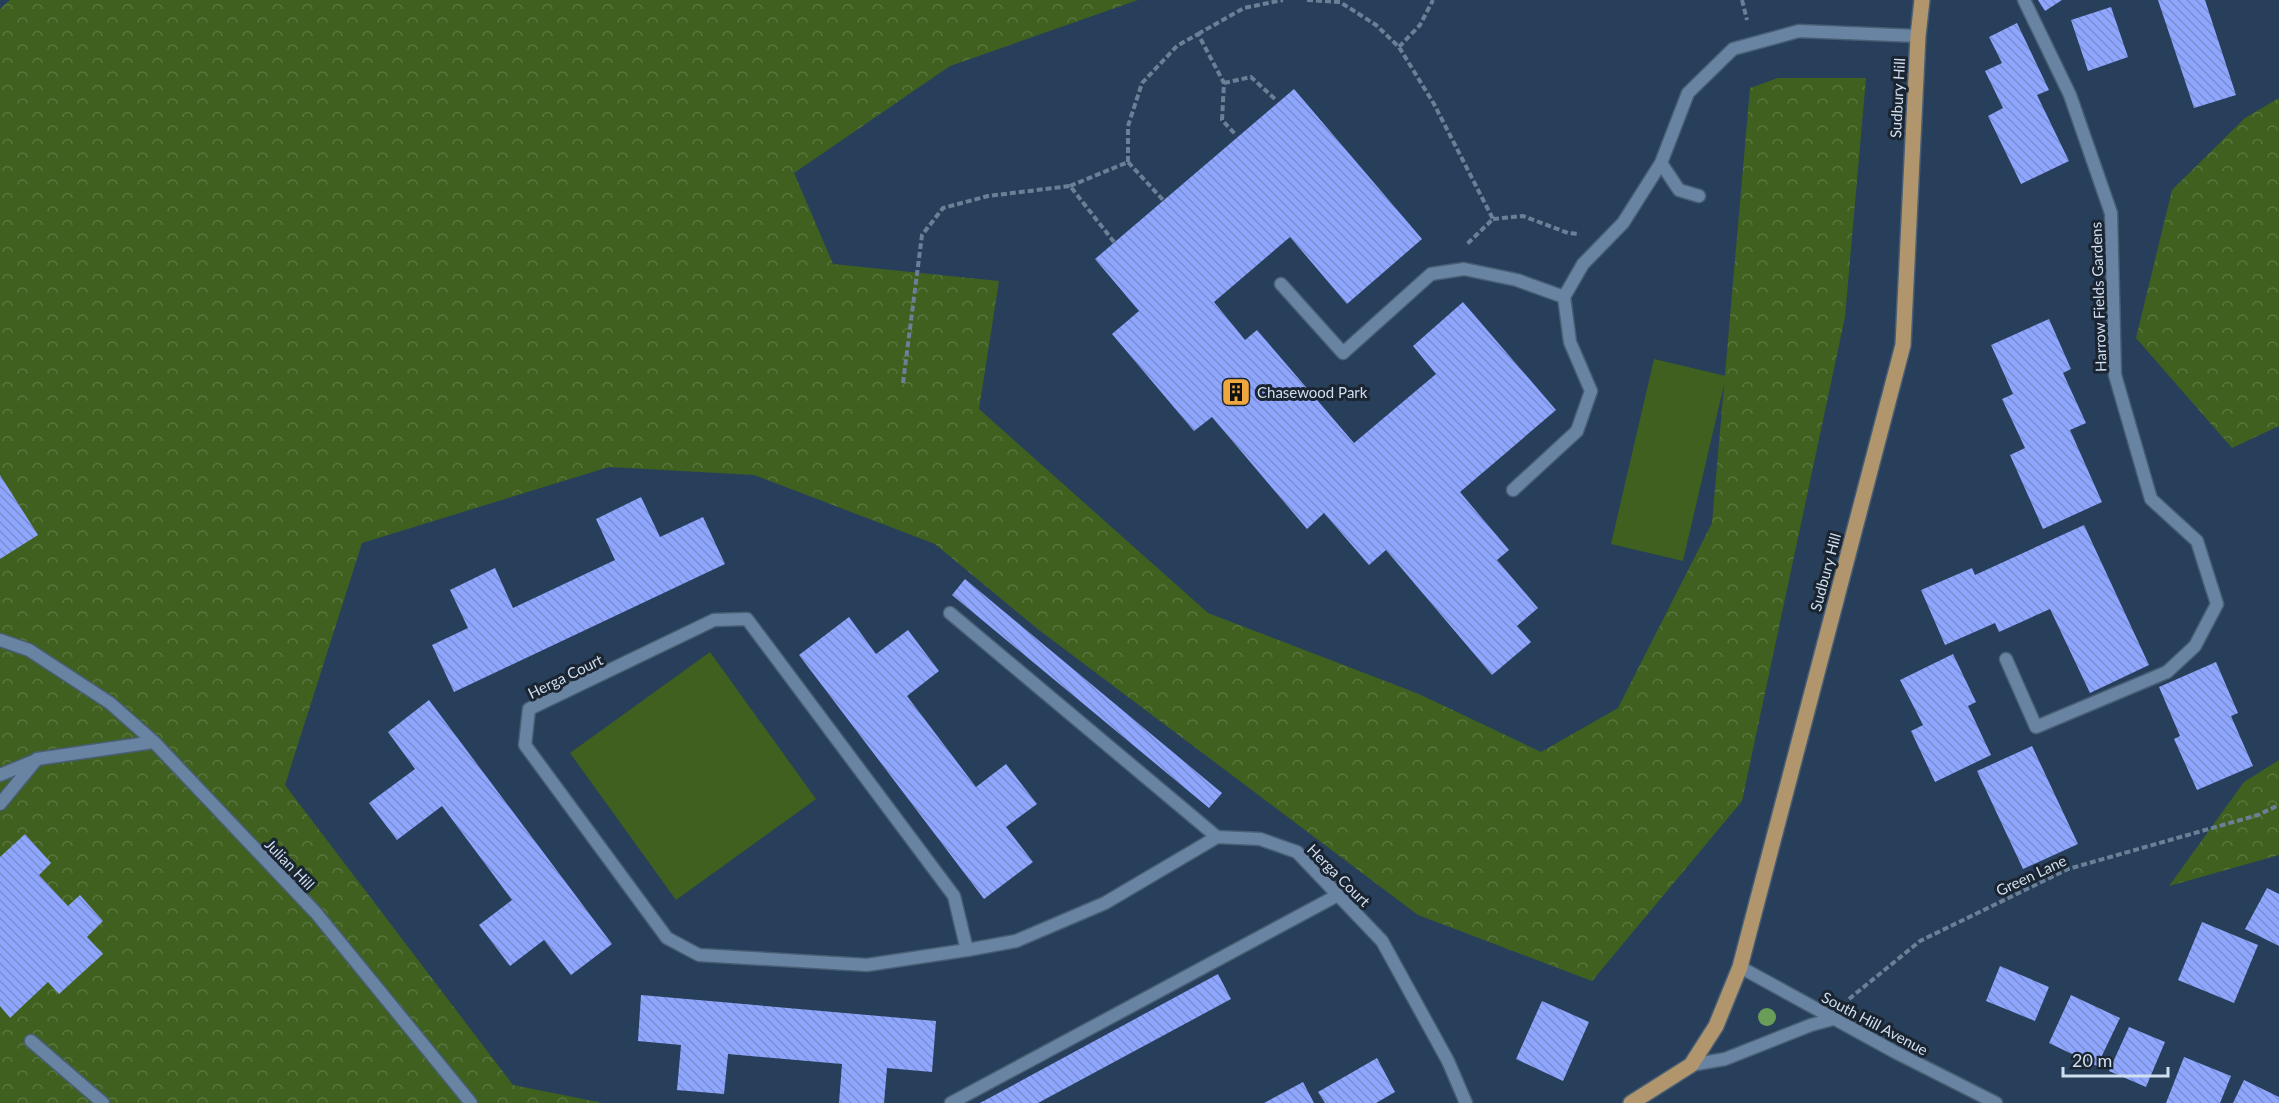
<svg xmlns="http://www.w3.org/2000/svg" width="2279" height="1103" font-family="Lato,sans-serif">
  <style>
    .forest { fill: url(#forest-crowns) }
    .pitch { fill: #3f601e }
    .building { fill: url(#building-back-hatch) }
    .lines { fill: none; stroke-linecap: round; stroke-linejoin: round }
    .lane-casing { stroke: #485e74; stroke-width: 15 }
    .street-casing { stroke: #485e74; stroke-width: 15 }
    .primary-casing { stroke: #485e74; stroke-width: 18 }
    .path { stroke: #6b8097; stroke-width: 4; stroke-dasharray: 6 3; stroke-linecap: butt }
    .lane { stroke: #6984a3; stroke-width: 12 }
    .street { stroke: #6984a3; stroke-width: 12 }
    .primary { stroke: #b1956c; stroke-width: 15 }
    .tree { fill: #6a9e58 }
    .labels { text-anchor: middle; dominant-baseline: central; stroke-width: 6; stroke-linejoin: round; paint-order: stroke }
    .street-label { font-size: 15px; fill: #d0dff0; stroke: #1b2532 }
    .poi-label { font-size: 15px; fill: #d0dff0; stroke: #1b2532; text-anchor: start }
  </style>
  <defs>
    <pattern id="forest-crowns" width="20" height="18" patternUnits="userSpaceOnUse" patternTransform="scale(1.5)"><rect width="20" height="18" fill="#3f601e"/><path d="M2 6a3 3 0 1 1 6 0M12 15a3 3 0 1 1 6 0" fill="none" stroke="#5a763f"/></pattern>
    <pattern id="building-back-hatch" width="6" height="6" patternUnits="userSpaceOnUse" patternTransform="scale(1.5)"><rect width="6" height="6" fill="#8fa6ff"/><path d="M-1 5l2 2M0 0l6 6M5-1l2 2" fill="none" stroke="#7b8dd1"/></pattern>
  </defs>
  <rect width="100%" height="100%" fill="#273f5a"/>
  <!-- forest -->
  <path class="forest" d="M10,0H1138L950,66L794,173L833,264L999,281L979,409L1208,613L1419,694L1541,752L1618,708L1712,523L1750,88L1778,78H1866L1845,317L1742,801L1592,981L1418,915L1039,630L935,544L754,475L609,467L362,543L285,785L513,1085L603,1103H0V9Z
    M2279,98V426L2232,448L2136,338L2172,190L2245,118Z
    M2279,760V855L2169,886L2244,782Z"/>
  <!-- pitch -->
  <path class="pitch" d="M1654,359L1726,376L1683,561L1611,544Z
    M710,652L816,799L676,900L570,753Z"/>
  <!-- building -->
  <path class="building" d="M2038,0H2062L2045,11Z
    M2158,0H2205L2236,95L2194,108Z
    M2111,7L2128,57L2088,71L2071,20Z
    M2017,23L2049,90L2037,95L2069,161L2021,184L1988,116L2003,108L1985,71L2002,63L1989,37Z
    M1294,89L1422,239L1347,304L1290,237L1214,302L1245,340L1257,330L1354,443L1436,374L1413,346L1463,302L1556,410L1460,492L1509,550L1497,560L1538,608L1517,626L1531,642L1492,675L1386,550L1369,565L1324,513L1307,529L1212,417L1194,431L1112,334L1139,311L1095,259Z
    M2049,319L2071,369L2063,373L2086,423L2070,430L2102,502L2043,529L2010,455L2025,448L2002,399L2013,394L1991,345Z
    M0,475L38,535L0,559Z
    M641,497L660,537L703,517L725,564L454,692L432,645L468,628L450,590L495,568L513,608L615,560L596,519Z
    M2084,525L2149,665L2090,693L2050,609L1999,632L1995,623L1945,645L1921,590L1972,568L1975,575Z
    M965,579L1222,793L1209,808L952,595Z
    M849,617L876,654L908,630L939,671L907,696L976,787L1006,764L1037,804L1006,827L1033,862L984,899L799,655Z
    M1953,654L1976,702L1968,706L1991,755L1935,782L1911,731L1923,725L1900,680Z
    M2216,662L2238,713L2231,716L2253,766L2197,790L2174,739L2180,736L2159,687Z
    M429,700L612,944L571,975L544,940L510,966L479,925L512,900L442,806L397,840L369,803L415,769L388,732Z
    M2032,746L2078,844L2023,869L1977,771Z
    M25,834L51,863L39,875L68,906L80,895L103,921L87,937L103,954L59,994L48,982L10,1018L0,1006V857Z
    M2267,888L2279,894V946L2245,929Z
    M2202,922L2258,945L2234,1003L2178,980Z
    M2000,966L2049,987L2035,1021L1986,1001Z
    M1218,974L1231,999L1038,1103H980Z
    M641,995L936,1021L932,1072L887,1068L884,1103H839L842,1064L728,1054L724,1094L677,1090L681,1045L638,1041Z
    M2071,995L2120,1018L2097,1066L2049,1043Z
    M1542,1001L1589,1022L1563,1081L1516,1059Z
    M2129,1027L2165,1042L2146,1087L2109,1071Z
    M2184,1057L2231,1076L2220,1103H2166Z
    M1377,1058L1395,1092L1376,1103H1325L1318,1092Z
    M2244,1080L2279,1097V1103H2233Z
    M1303,1082L1314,1103H1264Z"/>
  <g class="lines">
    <!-- lane casing -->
    <g class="lane-casing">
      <path id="lane" d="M1661,163L1679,190L1699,196
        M1281,284L1343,353L1431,274L1464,269L1517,280L1564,297L1570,342L1591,391L1577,431L1513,490
        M1564,297L1583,264L1623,223L1661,163L1688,93L1733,49L1799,31L1918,36
        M950,613L1217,837
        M0,640L29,650L110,703L154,742
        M0,775L34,761
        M0,804L37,759
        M31,1041L103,1103
        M1691,1065L1725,1059L1811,1025L1833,1019
        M951,1103L1338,895"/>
    </g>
    <!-- street casing -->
    <g class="street-casing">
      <path id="street" d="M2006,659L2036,727L2167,672L2195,646L2217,604L2197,541L2151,499L2115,375L2111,213L2070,95L2024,0
        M37,759L154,742L316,913L471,1103
        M967,950L954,896L747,619L714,620L529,709L525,745L667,938L699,955L867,965L967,950L1016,941L1105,903L1217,837L1260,839L1297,852L1382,941L1448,1061L1466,1103
        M1740,967L1895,1052L1996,1103"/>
    </g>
    <!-- primary casing -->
    <g class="primary-casing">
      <path id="primary" d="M1631,1103L1691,1065L1716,1026L1740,967L1903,345L1918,36L1922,0"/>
    </g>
    <!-- path -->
    <path class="path" d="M1307,0L1340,2L1376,25L1399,47L1434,104L1493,219L1466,245
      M1742,0L1747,20
      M1198,34L1244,8L1283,0
      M1399,47L1420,25L1433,0
      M1224,83L1251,77L1275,99
      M1128,162V126L1142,83L1177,46L1198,34L1224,83L1222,120L1236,135
      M1070,186L1128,162L1164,201
      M1493,219L1523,216L1568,233L1579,234
      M903,383L922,235L943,208L988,196L1070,186L1114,242
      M1849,999L1920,941L2068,869L2258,815L2279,805"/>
    <!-- lane -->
    <use href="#lane" class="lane"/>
    <!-- street -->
    <use href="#street" class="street"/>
    <!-- primary -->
    <use href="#primary" class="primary"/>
  </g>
  <!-- trees -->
  <circle class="tree" cx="1767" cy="1017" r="9"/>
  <!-- icons -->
  <defs>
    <g id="building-square" transform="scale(1.5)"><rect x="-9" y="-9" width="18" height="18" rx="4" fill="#efa73e" stroke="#1b2532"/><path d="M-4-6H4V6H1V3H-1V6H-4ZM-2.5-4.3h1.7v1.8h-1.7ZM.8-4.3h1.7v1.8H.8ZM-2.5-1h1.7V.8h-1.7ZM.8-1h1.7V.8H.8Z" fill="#111"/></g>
  </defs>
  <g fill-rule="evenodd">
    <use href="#building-square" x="1236" y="392"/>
  </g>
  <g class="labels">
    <!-- street labels -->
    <g class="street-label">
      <text transform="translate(1897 98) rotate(-87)">Sudbury Hill</text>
      <text transform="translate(2098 297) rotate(-92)">Harrow Fields Gardens</text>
      <text transform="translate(1825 572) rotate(-75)">Sudbury Hill</text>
      <text transform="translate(565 676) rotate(-26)">Herga Court</text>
      <text transform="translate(290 864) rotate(46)">Julian Hill</text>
      <text transform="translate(1339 875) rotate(45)">Herga Court</text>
      <text transform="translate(2031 875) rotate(-25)">Green Lane</text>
      <text transform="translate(1875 1023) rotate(28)">South Hill Avenue</text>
    </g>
    <!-- poi labels -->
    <g class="poi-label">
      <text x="1257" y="392">Chasewood Park</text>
    </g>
  </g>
  <!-- scale -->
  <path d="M2063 1067v9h105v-9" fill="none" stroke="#d0dff0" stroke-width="3"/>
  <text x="2072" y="1067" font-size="18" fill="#d0dff0" stroke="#1b2532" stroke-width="4.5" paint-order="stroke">20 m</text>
</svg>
